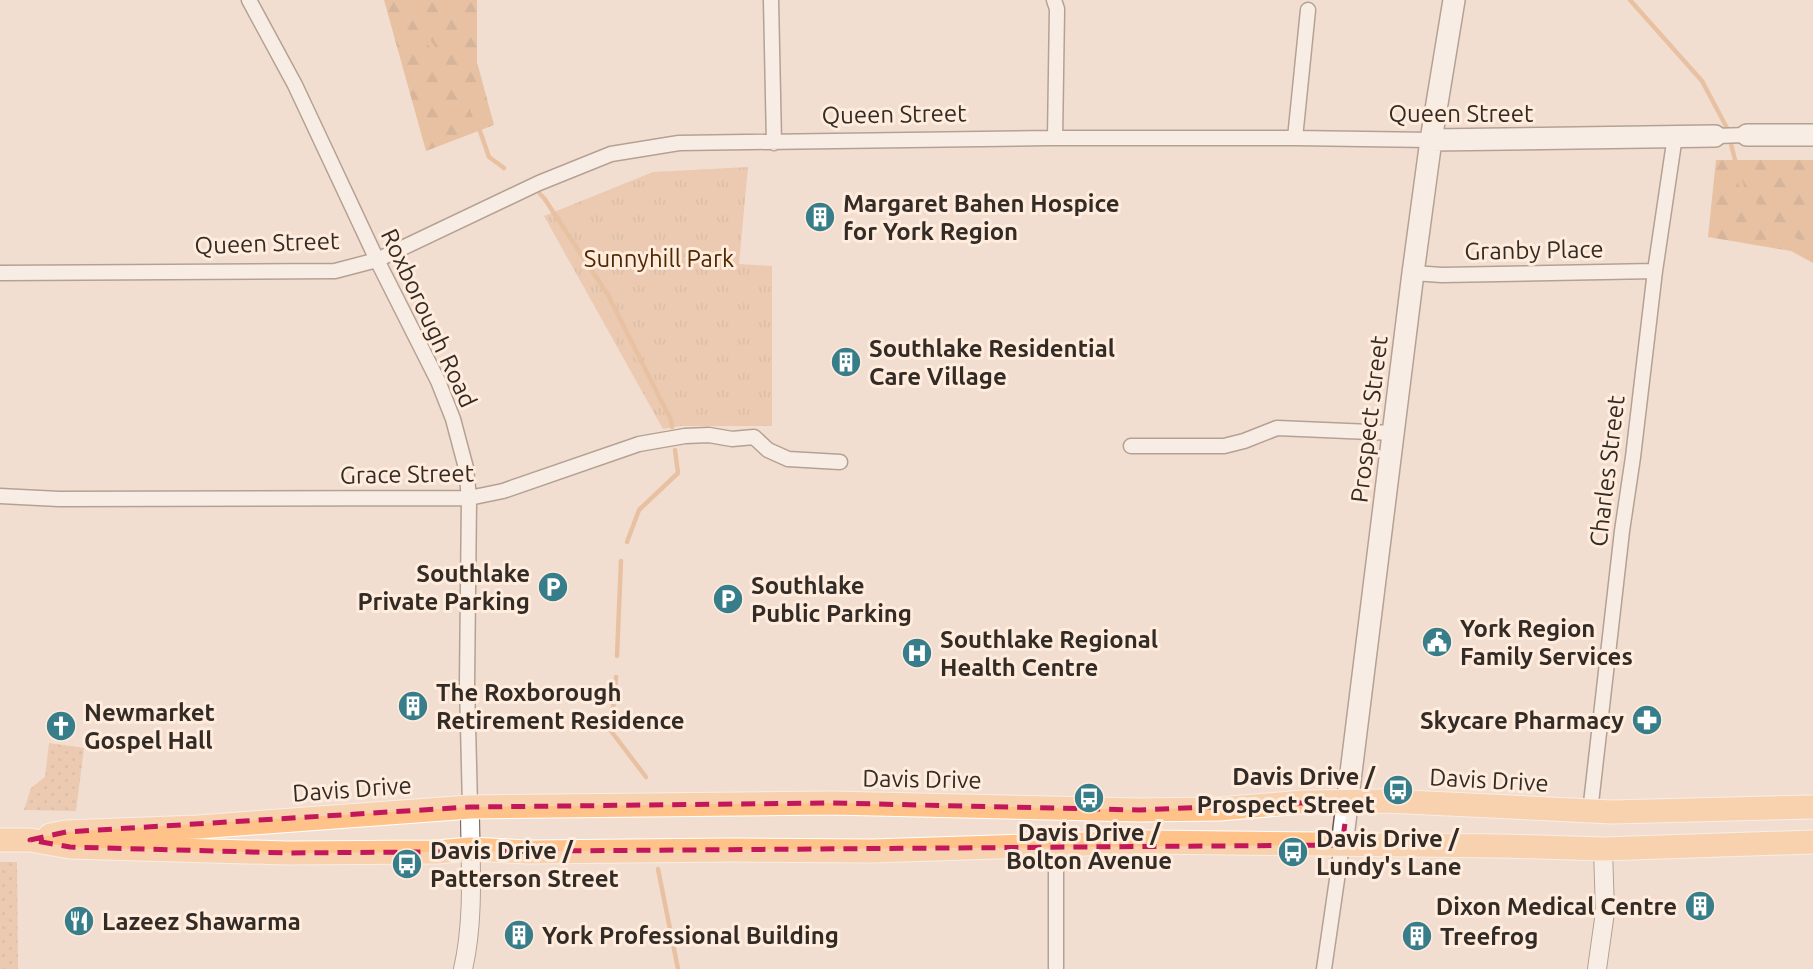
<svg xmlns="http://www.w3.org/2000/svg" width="1813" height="969" font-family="Ubuntu,sans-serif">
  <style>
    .grass { fill: url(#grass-dots) }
    .forest { fill: url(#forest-firs) }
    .park { fill: url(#park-tufts) }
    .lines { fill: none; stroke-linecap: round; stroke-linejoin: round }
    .stream { stroke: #db9e6c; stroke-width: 4.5 }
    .minor-casing { stroke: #68584c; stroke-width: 17 }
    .tertiary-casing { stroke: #68584c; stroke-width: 20 }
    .secondary-casing { stroke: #68584c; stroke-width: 24 }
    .primary-casing { stroke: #fff; stroke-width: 25 }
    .minor { stroke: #fff; stroke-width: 14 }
    .tertiary { stroke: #fff; stroke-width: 18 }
    .secondary { stroke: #fff; stroke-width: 21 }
    .primary { stroke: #ffc288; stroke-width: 23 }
    .marked { fill: none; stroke: #c2185b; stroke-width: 5; stroke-dasharray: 14 9; stroke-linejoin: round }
    .labels { text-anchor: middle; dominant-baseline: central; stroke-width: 6; stroke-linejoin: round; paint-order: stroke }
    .street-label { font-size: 24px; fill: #322b26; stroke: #ffecdd }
    .poi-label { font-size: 24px; font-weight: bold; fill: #322b26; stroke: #ffecdd; text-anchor: start }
    .park-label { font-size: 24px; fill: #4f2700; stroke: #ffecdd }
  </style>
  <defs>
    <pattern id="grass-dots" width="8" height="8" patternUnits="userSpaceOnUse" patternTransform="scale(1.75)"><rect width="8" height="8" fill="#e2b28d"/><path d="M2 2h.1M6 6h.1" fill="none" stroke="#c2997a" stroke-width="1.8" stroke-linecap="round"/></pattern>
    <pattern id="forest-firs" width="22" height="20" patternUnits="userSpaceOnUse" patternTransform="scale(1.75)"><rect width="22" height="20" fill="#dc9e6d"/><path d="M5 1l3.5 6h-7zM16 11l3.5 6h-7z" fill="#b38159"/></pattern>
    <pattern id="park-tufts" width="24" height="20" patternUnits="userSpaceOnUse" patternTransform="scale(1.75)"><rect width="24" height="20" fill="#e2b28d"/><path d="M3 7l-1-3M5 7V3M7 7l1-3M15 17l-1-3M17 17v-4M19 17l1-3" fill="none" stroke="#c2997a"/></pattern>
  </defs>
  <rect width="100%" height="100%" fill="#f2ded0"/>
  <!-- grass -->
  <path class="grass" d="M49,743L84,748L76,811L24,810L31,788L45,777Z
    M0,862H17L18,969H0Z"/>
  <!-- forest -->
  <path class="forest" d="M384,0H477V62L494,125L426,151Z
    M1716,160H1813V263L1791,251L1708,237Z"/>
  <!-- park -->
  <path class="park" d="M748,167L739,264L772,266V426H680L663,429L544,216L653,172Z"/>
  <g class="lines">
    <!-- stream -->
    <path class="stream" d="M402,0L472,108L489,157L504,168
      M1630,0L1702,81L1727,128L1742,188L1773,229L1813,249
      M540,194L544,198L608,295L671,420L672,427
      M627,542L639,510L678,473L675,450
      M617,656L621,561
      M616,677L611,731L646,777
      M658,869L678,969"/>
    <!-- minor casing -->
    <g class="minor-casing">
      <path id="minor" d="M249,0L295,85L377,260L438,381L453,419L466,468L469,498L467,684L470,807
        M771,0L774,143
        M1054,0L1057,9L1055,138
        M1715,136L1747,135
        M1295,138L1308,10
        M0,273L335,271L377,260L539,183L611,154L679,143L1049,138H1295L1431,140
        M1413,273L1442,275L1655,271
        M1131,446H1224L1244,441L1277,428L1394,433
        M0,496L59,499L469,498L503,491L639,444L685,436L709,435L732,439L754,437L768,450L788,459L840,462
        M1590,812L1622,531L1633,457L1655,271L1675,136
        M1056,845V969
        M1324,969L1342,845"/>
    </g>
    <!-- tertiary casing -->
    <g class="tertiary-casing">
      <path id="tertiary" d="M463,969C475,918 470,859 470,807
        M1597,969L1605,912L1603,849"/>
    </g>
    <!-- secondary casing -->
    <g class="secondary-casing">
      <path id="secondary" d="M1747,135H1813
        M1431,140L1715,136
        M1342,845L1413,273L1431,140L1454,0"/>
    </g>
    <!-- primary casing -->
    <g class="primary-casing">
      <path id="primary" d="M50,835L66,832L198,827L470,807L832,803L1139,810L1219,809L1303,802L1387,801L1612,812L1813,807
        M0,840H30L70,847L287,853L437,852L470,849L528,852L733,850L872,851L1147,842L1504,846L1603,849L1813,842"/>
    </g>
    <!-- minor -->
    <use href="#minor" class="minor"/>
    <!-- tertiary -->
    <use href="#tertiary" class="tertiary"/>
    <!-- secondary -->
    <use href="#secondary" class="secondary"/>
    <!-- primary -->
    <use href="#primary" class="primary"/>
  </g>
  <!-- marked area -->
  <path d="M0 0H1813V969H0ZM1348,801L1342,845L287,853L70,847L30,840L66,832L470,807L832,803L1139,810Z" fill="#f2ded0" fill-opacity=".55" fill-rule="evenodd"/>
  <path class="marked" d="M1348,801L1342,845L287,853L70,847L30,840L66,832L470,807L832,803L1139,810Z"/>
  <!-- icons -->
  <defs>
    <g id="building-disc" transform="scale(1.575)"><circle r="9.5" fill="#387e8a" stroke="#ffecdd"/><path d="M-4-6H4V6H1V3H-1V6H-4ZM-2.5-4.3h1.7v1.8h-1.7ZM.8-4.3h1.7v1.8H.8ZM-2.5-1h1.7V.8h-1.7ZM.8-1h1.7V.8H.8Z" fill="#fff"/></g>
    <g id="parking-disc" transform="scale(1.575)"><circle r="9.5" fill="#387e8a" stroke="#ffecdd"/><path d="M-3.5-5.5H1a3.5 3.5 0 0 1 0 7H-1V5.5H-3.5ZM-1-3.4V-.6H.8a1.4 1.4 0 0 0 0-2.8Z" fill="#fff"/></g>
    <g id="civic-disc" transform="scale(1.575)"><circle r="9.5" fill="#387e8a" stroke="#ffecdd"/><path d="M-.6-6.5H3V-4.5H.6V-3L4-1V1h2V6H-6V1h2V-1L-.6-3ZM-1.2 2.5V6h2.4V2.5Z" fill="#fff"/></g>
    <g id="hospital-disc" transform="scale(1.575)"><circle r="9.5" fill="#387e8a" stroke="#ffecdd"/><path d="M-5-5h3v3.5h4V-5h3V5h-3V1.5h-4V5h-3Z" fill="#fff"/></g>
    <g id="pharmacy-disc" transform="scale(1.575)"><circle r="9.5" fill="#387e8a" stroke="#ffecdd"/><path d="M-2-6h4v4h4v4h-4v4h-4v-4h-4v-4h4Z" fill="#fff"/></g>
    <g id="church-disc" transform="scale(1.575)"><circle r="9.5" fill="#387e8a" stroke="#ffecdd"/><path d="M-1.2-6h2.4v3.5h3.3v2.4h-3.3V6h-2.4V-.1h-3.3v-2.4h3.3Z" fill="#fff"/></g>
    <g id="bus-disc" transform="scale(1.575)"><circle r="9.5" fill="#387e8a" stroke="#ffecdd"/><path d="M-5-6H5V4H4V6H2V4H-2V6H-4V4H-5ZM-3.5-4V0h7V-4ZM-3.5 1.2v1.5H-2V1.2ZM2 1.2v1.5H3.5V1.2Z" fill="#fff"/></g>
    <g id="restaurant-disc" transform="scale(1.575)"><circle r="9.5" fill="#387e8a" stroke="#ffecdd"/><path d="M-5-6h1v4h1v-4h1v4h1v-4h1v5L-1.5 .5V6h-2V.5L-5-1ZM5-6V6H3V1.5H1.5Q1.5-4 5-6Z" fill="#fff"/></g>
  </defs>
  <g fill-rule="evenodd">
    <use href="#building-disc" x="820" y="217"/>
    <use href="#building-disc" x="846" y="362"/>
    <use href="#parking-disc" x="553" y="587"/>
    <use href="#parking-disc" x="728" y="599"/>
    <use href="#civic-disc" x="1437" y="642"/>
    <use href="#hospital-disc" x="917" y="653"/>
    <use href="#building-disc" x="413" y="706"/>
    <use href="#pharmacy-disc" x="1647" y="720"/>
    <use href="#church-disc" x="61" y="726"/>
    <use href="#bus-disc" x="1398" y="790"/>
    <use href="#bus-disc" x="1089" y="798"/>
    <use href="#bus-disc" x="1293" y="852"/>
    <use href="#bus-disc" x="407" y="864"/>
    <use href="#building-disc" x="1700" y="906"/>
    <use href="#restaurant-disc" x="79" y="921"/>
    <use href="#building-disc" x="519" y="935"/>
    <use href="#building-disc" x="1417" y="936"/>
  </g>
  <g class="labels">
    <!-- street labels -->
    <g class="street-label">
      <text x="1461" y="113">Queen Street</text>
      <text transform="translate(894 114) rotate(-1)">Queen Street</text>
      <text transform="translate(267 243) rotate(-2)">Queen Street</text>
      <text transform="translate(1534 250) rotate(-1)">Granby Place</text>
      <text transform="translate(429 318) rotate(65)">Roxborough Road</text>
      <text transform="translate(1369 419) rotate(-83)">Prospect Street</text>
      <text transform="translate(1607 471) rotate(-83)">Charles Street</text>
      <text transform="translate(407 474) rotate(-1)">Grace Street</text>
      <text transform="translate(922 779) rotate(1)">Davis Drive</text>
      <text transform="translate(1489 780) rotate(3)">Davis Drive</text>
      <text transform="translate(352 789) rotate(-4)">Davis Drive</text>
    </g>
    <!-- poi labels -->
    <g class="poi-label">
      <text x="843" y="203">Margaret Bahen Hospice<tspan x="843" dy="28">for York Region</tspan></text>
      <text x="869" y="348">Southlake Residential<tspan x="869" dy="28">Care Village</tspan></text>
      <text x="530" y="573" text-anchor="end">Southlake<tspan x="530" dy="28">Private Parking</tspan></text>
      <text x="751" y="585">Southlake<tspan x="751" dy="28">Public Parking</tspan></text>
      <text x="1460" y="628">York Region<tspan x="1460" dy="28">Family Services</tspan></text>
      <text x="940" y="639">Southlake Regional<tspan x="940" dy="28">Health Centre</tspan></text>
      <text x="436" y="692">The Roxborough<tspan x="436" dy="28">Retirement Residence</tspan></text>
      <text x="84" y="712">Newmarket<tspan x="84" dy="28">Gospel Hall</tspan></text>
      <text x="1624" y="720" text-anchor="end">Skycare Pharmacy</text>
      <text x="1375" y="776" text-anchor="end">Davis Drive /<tspan x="1375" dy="28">Prospect Street</tspan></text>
      <text x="1089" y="832" text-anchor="middle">Davis Drive /<tspan x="1089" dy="28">Bolton Avenue</tspan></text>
      <text x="1316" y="838">Davis Drive /<tspan x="1316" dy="28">Lundy's Lane</tspan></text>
      <text x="430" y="850">Davis Drive /<tspan x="430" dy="28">Patterson Street</tspan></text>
      <text x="1677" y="906" text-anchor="end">Dixon Medical Centre</text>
      <text x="102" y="921">Lazeez Shawarma</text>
      <text x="542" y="935">York Professional Building</text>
      <text x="1440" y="936">Treefrog</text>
    </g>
    <!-- park labels -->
    <g class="park-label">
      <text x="659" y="258">Sunnyhill Park</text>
    </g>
  </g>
</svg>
